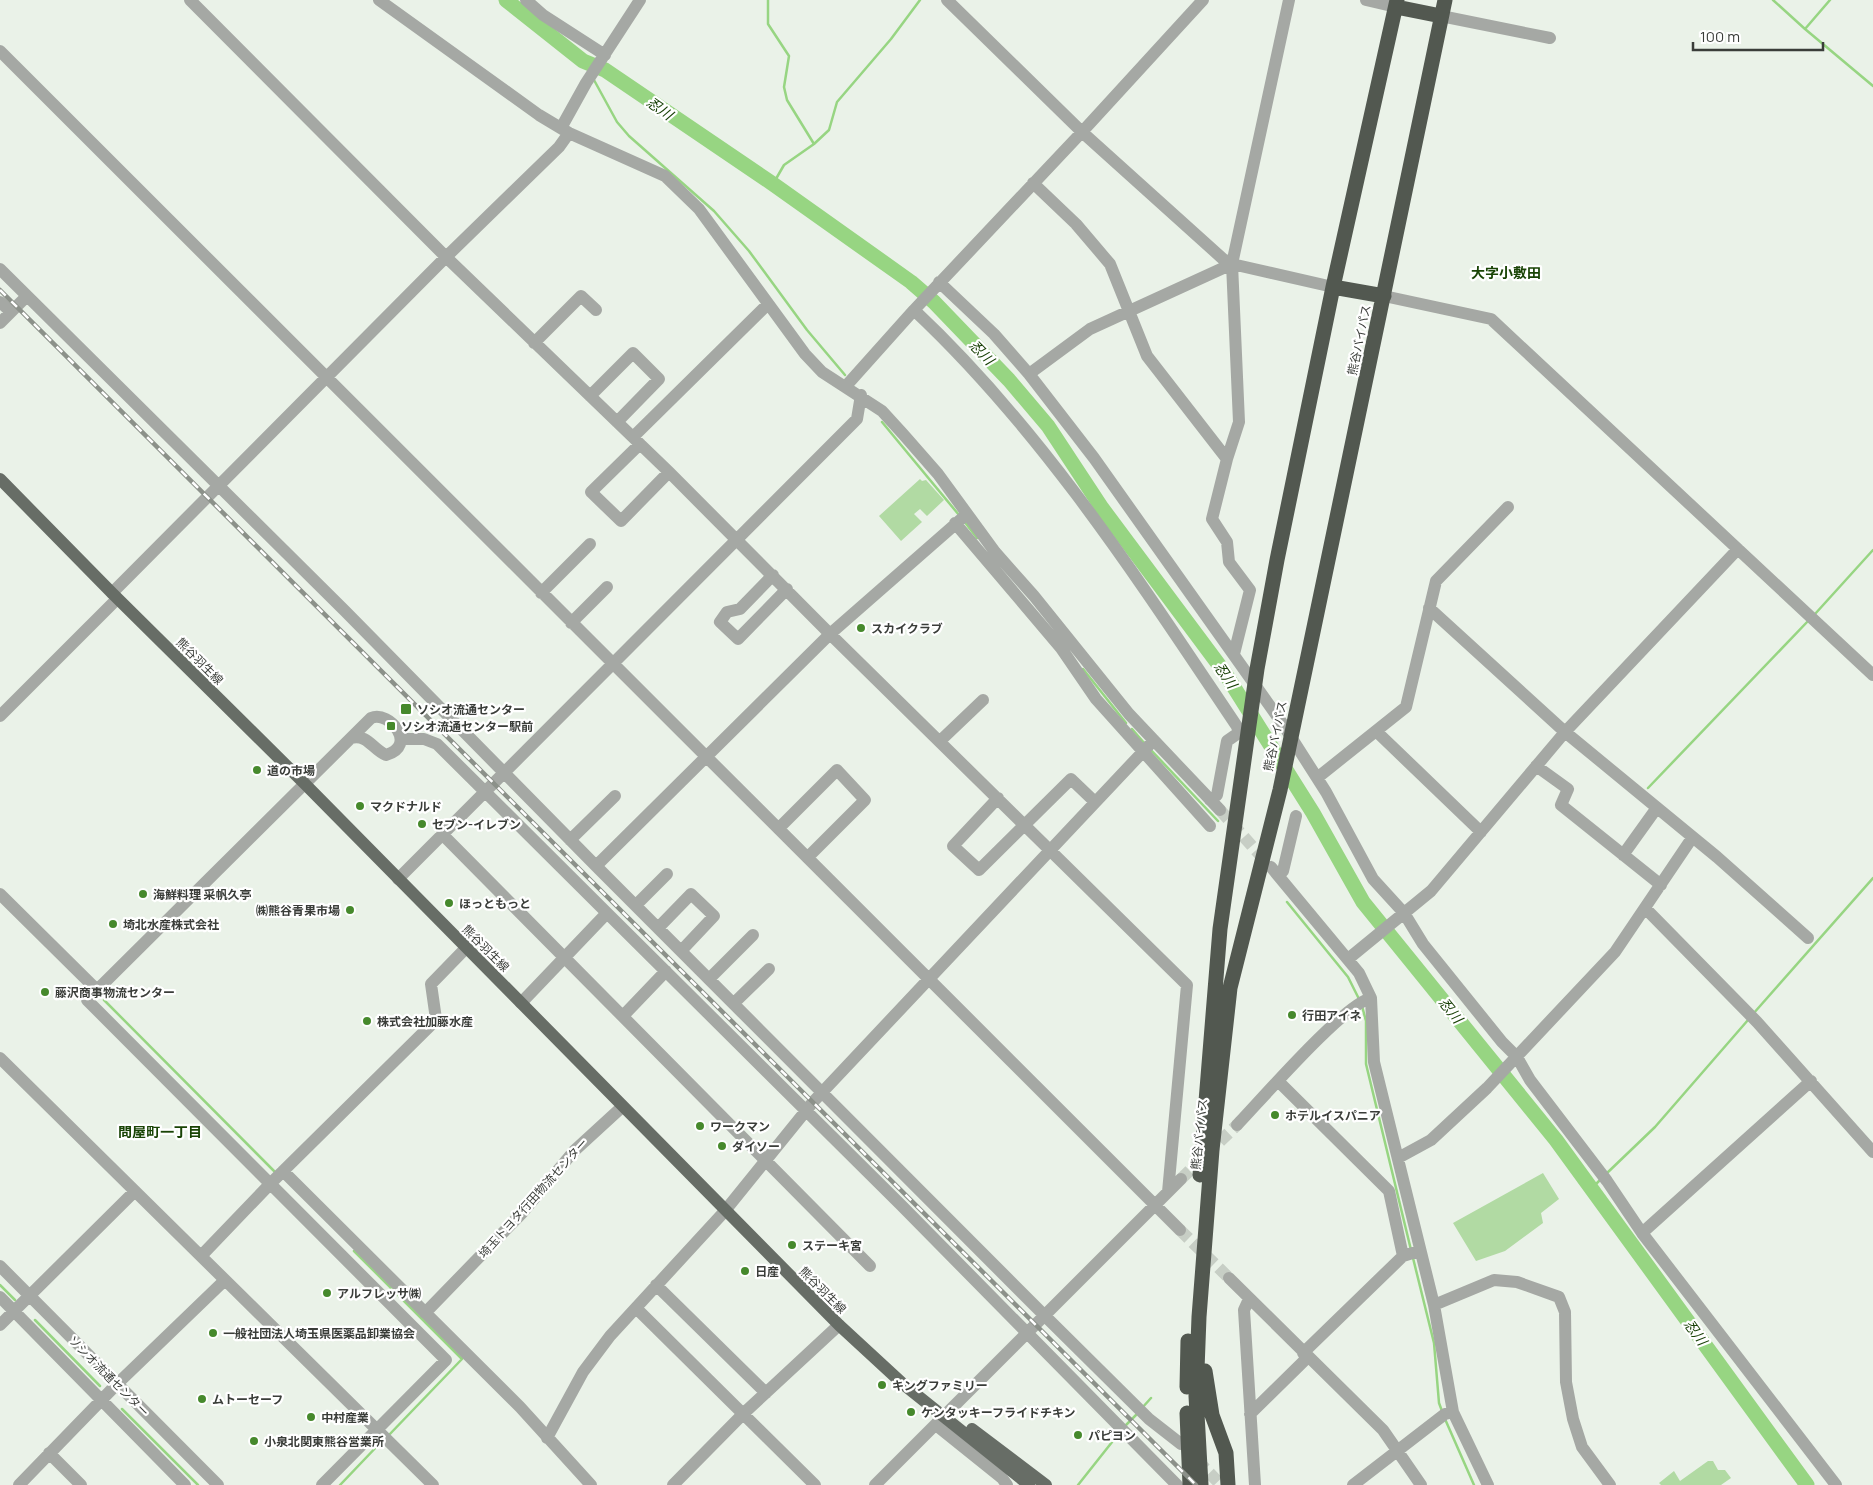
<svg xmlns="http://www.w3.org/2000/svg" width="1873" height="1485" font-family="Manrope,'Noto Sans JP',sans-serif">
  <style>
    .green { fill: #b1daa3 }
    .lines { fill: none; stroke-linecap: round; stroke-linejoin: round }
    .stream { stroke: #97d582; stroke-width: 2.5 }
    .river { stroke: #97d582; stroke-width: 15 }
    .minor-tunnel { stroke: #c7cec5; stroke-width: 12; stroke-dasharray: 12 6; stroke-linecap: butt }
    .minor { stroke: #a5a8a4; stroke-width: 12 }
    .major { stroke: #676d66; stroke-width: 12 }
    .highway { stroke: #525850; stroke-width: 15 }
    .rail-casing { stroke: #8c918a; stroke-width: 4.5 }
    .rail { stroke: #fff; stroke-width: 2.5; stroke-dasharray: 8; stroke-linecap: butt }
    .poi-dot { fill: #46892c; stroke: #fff; stroke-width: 2 }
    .labels { text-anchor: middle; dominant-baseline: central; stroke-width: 4.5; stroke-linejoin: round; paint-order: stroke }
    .street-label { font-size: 12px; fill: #3a3d39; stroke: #fff }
    .poi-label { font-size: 12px; font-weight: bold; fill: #3a3d39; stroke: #fff; text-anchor: start }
    .water-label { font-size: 14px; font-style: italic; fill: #194107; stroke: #fff }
    .neighbourhood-label { font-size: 14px; font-weight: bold; fill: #194405; stroke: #fff }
  </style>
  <rect width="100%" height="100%" fill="#eaf2e8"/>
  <!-- green -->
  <path class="green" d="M920,479L922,481L926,480L944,500L927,516L920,509L914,514L922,522L901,541L879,516Z
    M1543,1173L1559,1199L1541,1213L1543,1223L1505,1251L1476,1261L1453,1223Z
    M1708,1461H1713L1718,1470H1725L1731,1478L1721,1485H1661L1659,1483L1674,1471L1680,1481Z"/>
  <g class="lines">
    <!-- stream -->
    <path class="stream" d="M768,0V24L789,56L784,87L787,100L814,144
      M1773,0L1805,29
      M1830,0L1805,29L1873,86
      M583,61L589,71
      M594,80L617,122L629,136L714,211L749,251L807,330L845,375
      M773,184L784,165L814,144L829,130L837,102L891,39L920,0
      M882,422L959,515
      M964,521L977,538
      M1815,614L1873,550
      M1083,669L1126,723
      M1132,729L1145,744
      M1150,749L1218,821
      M1648,788L1809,620
      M1287,902L1348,977L1359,999
      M104,1000L276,1173
      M1362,1006L1366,1021V1064L1411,1250
      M1753,1014L1873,878
      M1606,1174L1655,1127L1748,1020
      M1591,1189L1600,1180
      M354,1251L462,1359L388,1436
      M1413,1258L1434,1343L1439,1403L1442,1411
      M0,1285L15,1300
      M35,1320L100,1386
      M1142,1408L1151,1398
      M122,1409L198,1485
      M1445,1419L1474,1485
      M1125,1426L1137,1414
      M340,1485L382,1441
      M1078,1485L1120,1432"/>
    <!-- river -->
    <path class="river" d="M506,0L583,61L605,70L773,184L911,282L934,302L1009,380L1048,426L1102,508L1225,673L1313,813L1363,902L1556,1140L1807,1485"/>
    <!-- minor-tunnel -->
    <path class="minor-tunnel" d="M1220,810L1268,864
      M1181,1179L1237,1125
      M1180,1230L1229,1278
      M1197,1460L1221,1485"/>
    <!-- minor -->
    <path class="minor" d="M190,0L446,257L669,472L830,634L1187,985L1168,1192
      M379,0L539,115L569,133L665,176L699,209L805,354L822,372L882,411L903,434L938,474L995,552L1034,596L1129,714L1220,810
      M526,0L543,15L605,55
      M947,0L1082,132L1223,259L1232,264L1333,287
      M1366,0L1396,7
      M1441,16L1550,38
      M0,51L1180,1230
      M561,128L586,83L640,0
      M1033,183L1076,224L1110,264L1147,356L1227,459
      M0,269L345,611L596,866L1045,1316L1149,1419L1181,1444
      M939,282L994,334L1029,374L1094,458L1282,723L1326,792L1373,879L1404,913L1423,944L1502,1042L1517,1057L1530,1080L1607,1181L1642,1233L1836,1485
      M1384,296L1491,319L1873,675
      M0,302L11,312
      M914,310L1082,132L1203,0
      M0,323L27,296
      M534,343L581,296L596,310
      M1029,374L1090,329L1232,264
      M846,386L914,310C1043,431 1140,582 1238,728L1237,734L1227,741L1217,795L1210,800
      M590,396L633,353L659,379L617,422
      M633,437L768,304
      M640,444L591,492L621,521L669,472
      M955,523L1061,648L1096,699L1210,826
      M773,575L740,609L727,612L720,622L738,639L787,589
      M112,593L446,257L559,147L569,133
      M541,593L590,544
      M1429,608L1565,732L1717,857L1808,938
      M571,623L607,587
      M1234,654L1250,590L1229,562L1227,542L1212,519L1227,459L1239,422L1232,264L1289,0
      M0,716L117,599
      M1377,732L1481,832
      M402,739H424L437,744L607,913L521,1003
      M940,741L983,700
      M1536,766L1568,789L1561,805L1661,885
      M1317,778L1406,707L1436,581L1508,507
      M998,798L953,846L979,870L1071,779L1095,802
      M779,828L837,770L865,800L808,857
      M442,834L870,1266
      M570,840L615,796
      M1623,855L1656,809
      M596,866L830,634L967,514
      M1271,867L1359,973L1371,998L1374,1062L1434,1305L1453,1412L1488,1485
      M1278,875L1283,871L1296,816
      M398,879L857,419L861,395
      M0,894L97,990L371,718C390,710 418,746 386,755C372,749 368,734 351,738
      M636,905L667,874
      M1645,908L1757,1022L1873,1152
      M607,913L901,1205L1177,1485
      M658,928L691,894L714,916L681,951
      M1348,959L1431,891L1565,732L1738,549
      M709,979L753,935
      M87,1000L446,1360L322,1485
      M734,1003L769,969
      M623,1016L666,971
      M0,1058L433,1485
      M1279,1082L1389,1191L1403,1256L1419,1251
      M1237,1125C1261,1100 1344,1004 1371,998
      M1398,1158L1431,1140L1487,1088L1615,952L1692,838
      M283,1171L520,1407L591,1485
      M1642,1233L1811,1081
      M201,1256L271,1183L434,1022L436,1019L431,984L466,948
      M0,1266L218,1485
      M1229,1278L1383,1430L1421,1485
      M656,1285L766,1393
      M0,1297L185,1485
      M1249,1299L1244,1310L1255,1485
      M1434,1305L1494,1280L1517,1282L1559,1297L1565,1312L1566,1382L1573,1419L1582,1447L1610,1485
      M636,1308L815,1485
      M425,1313L523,1212L574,1151L622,1107
      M0,1325L135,1191
      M1303,1353L1403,1256
      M1250,1414L1308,1357
      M936,1425L1002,1478L1007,1485
      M547,1438L583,1372L610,1336L724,1212L813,1102L1154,740
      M49,1453L81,1485
      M19,1485L116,1385L225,1280
      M673,1485L744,1413L839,1325
      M875,1485L1181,1179
      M1353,1485L1445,1414L1453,1412"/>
    <!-- major -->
    <path class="major" d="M0,479L112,593L305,784L839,1325L903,1384L1029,1485
      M972,1429L1046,1485"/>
    <!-- highway -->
    <path class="highway" d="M1396,7L1441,16
      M1333,287L1384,296
      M1200,1175L1220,929L1257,669L1277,560L1333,287L1397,0
      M1205,1371L1212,1415L1226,1453L1228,1485
      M1187,1387L1188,1341
      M1187,1413L1190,1485
      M1201,1485L1196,1396L1199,1317L1212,1150L1230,988L1280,790L1445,0"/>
    <!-- rail casing -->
    <g class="rail-casing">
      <path id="rail" d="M0,290L1196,1485"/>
    </g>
    <!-- rail -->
    <use href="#rail" class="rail"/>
  </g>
  <!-- markers -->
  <g class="poi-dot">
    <circle cx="861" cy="628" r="5"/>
    <rect x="400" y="703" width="12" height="12" rx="2.5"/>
    <rect x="386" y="721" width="10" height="10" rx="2.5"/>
    <circle cx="257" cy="770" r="5"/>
    <circle cx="360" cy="806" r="5"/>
    <circle cx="422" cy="824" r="5"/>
    <circle cx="143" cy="894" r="5"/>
    <circle cx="449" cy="903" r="5"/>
    <circle cx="350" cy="910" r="5"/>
    <circle cx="113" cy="924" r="5"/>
    <circle cx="45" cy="992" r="5"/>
    <circle cx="1292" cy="1015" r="5"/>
    <circle cx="367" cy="1021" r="5"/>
    <circle cx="1275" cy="1115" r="5"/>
    <circle cx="700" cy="1126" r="5"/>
    <circle cx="722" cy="1146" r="5"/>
    <circle cx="792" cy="1245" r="5"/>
    <circle cx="745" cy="1271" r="5"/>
    <circle cx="327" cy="1293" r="5"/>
    <circle cx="213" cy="1333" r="5"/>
    <circle cx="882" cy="1385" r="5"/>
    <circle cx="202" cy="1399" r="5"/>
    <circle cx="911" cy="1412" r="5"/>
    <circle cx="311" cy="1417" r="5"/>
    <circle cx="1078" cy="1435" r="5"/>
    <circle cx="254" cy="1441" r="5"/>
  </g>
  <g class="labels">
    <!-- street labels -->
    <g class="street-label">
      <text transform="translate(1359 340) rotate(-78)">熊谷バイパス</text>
      <text transform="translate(200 661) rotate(45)">熊谷羽生線</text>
      <text transform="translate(1275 736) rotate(-78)">熊谷バイパス</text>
      <text transform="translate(486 948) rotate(45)">熊谷羽生線</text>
      <text transform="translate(1199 1134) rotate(-84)">熊谷バイパス</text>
      <text transform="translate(533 1198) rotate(-48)">埼玉トヨタ行田物流センター</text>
      <text transform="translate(823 1290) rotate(45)">熊谷羽生線</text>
      <text transform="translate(109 1376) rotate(45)">ソシオ流通センター</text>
    </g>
    <!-- poi labels -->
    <g class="poi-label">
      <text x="871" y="628">スカイクラブ</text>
      <text x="417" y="709">ソシオ流通センター</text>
      <text x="401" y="726">ソシオ流通センター駅前</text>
      <text x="267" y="770">道の市場</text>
      <text x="370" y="806">マクドナルド</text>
      <text x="432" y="824">セブン-イレブン</text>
      <text x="153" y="894">海鮮料理 采帆久亭</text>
      <text x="459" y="903">ほっともっと</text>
      <text x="340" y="910" text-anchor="end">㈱熊谷青果市場</text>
      <text x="123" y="924">埼北水産株式会社</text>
      <text x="55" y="992">藤沢商事物流センター</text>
      <text x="1302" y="1015">行田アイネ</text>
      <text x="377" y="1021">株式会社加藤水産</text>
      <text x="1285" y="1115">ホテルイスパニア</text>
      <text x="710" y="1126">ワークマン</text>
      <text x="732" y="1146">ダイソー</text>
      <text x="802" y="1245">ステーキ宮</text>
      <text x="755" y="1271">日産</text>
      <text x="337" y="1293">アルフレッサ㈱</text>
      <text x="223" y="1333">一般社団法人埼玉県医薬品卸業協会</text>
      <text x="892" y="1385">キングファミリー</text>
      <text x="212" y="1399">ムトーセーフ</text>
      <text x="921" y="1412">ケンタッキーフライドチキン</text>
      <text x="321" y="1417">中村産業</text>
      <text x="1088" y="1435">パピヨン</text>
      <text x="264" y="1441">小泉北関東熊谷営業所</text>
    </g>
    <!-- water labels -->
    <g class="water-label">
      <text transform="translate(660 108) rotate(35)">忍川</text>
      <text transform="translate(982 352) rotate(45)">忍川</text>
      <text transform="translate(1226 675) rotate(56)">忍川</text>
      <text transform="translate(1451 1010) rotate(51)">忍川</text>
      <text transform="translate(1696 1332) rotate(54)">忍川</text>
    </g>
    <!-- neighbourhood labels -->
    <g class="neighbourhood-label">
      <text x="1506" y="272">大字小敷田</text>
      <text x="160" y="1131">問屋町一丁目</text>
    </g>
  </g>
  <!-- scale -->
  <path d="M1693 42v8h130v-8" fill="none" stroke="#3a3d39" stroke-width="2.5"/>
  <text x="1700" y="42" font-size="15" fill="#3a3d39" stroke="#ffffff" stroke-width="4" paint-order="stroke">100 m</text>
</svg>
